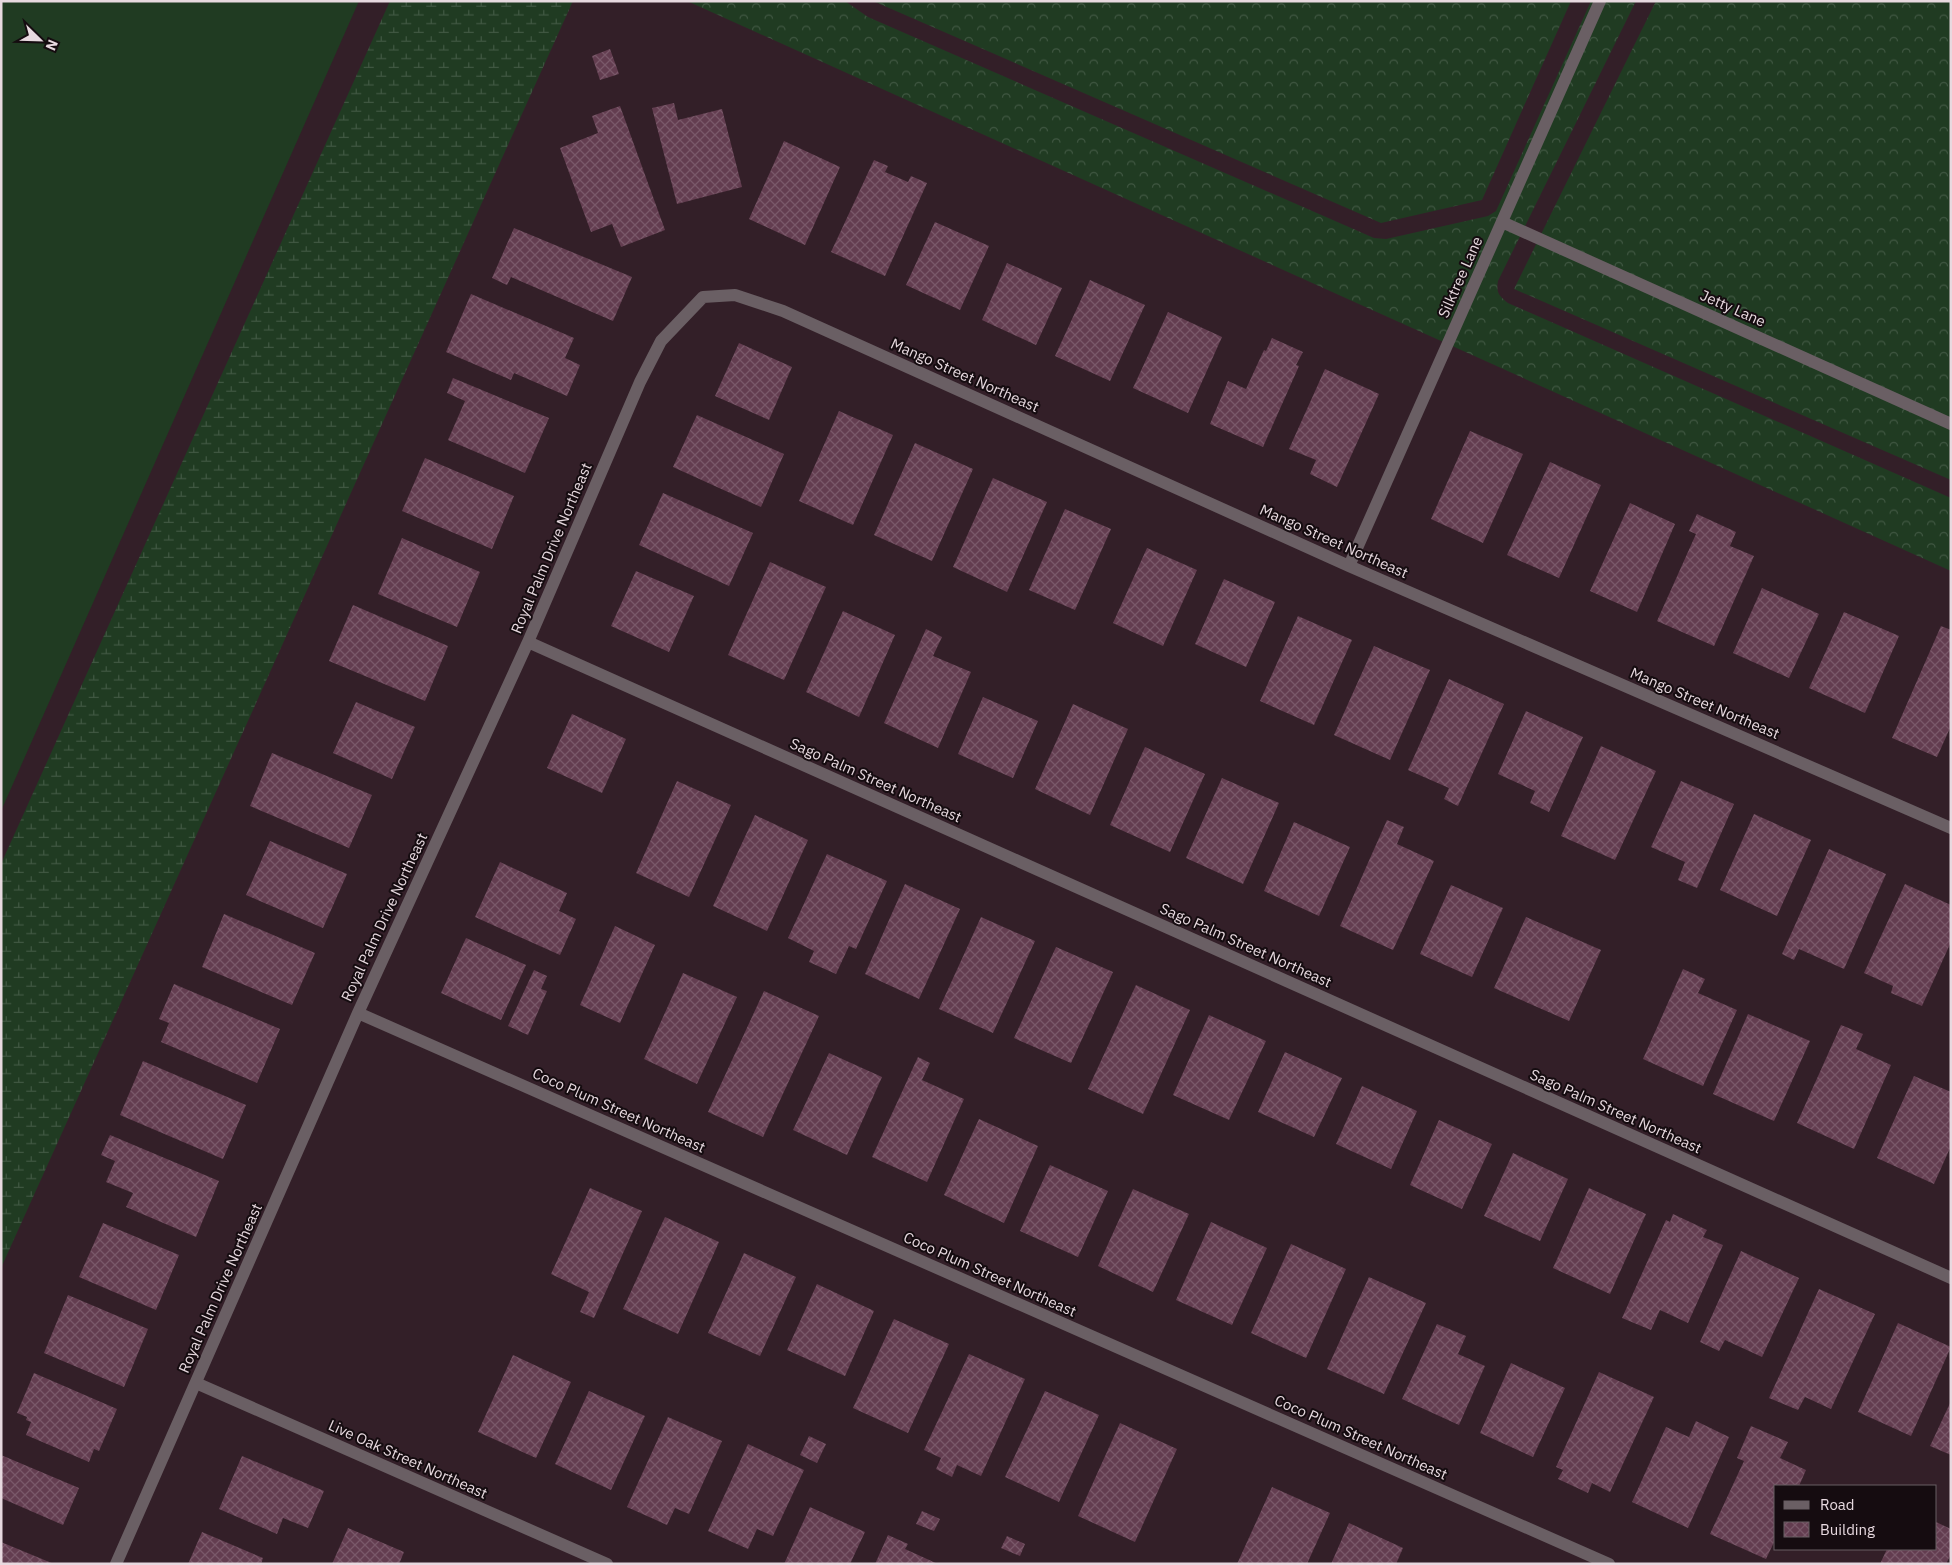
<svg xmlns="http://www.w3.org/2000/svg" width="1952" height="1565" font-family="'IBM Plex Sans',sans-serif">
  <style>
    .grass { fill: #203b22 }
    .forest { fill: url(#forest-crowns) }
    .wetland { fill: url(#wetland-marsh) }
    .building { fill: url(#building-cross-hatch) }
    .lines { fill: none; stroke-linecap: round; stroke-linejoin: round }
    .street { stroke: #6a5f64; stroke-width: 12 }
    .labels { text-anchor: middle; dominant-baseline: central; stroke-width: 4; stroke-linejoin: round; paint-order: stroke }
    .street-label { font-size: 15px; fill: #e7d9df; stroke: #150c10 }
  </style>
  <defs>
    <pattern id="forest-crowns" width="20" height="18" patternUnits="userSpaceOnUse" patternTransform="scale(1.25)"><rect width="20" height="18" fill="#203b22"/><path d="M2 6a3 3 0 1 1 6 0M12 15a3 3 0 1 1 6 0" fill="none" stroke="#405742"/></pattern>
    <pattern id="wetland-marsh" width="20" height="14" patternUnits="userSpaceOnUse" patternTransform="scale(1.25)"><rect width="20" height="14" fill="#203b22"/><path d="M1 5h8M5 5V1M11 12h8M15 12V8" fill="none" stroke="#405742"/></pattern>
    <pattern id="building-cross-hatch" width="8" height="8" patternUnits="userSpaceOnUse" patternTransform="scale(1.25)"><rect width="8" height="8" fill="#633d50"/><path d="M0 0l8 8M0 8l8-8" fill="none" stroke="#795869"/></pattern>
  </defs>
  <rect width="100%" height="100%" fill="#331f28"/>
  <!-- grass -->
  <path class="grass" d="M2,1H359L1,811V3Z"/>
  <!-- forest -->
  <path class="forest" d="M687,1H845L868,17L1374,238L1386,239L1488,216L1496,211L1591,1H1636L1498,281C1496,293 1499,296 1508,303L1951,498V571Z
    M873,1H1571L1482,200L1381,223Z
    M1656,1H1951V480L1514,289Z"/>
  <!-- wetland -->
  <path class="wetland" d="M390,1H573L1,1268V864Z"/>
  <!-- building -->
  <path class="building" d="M610,49L619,74L600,80L592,56Z
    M674,103L678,120L722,109L742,187L677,204L652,108Z
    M620,106L665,230L621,247L612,224L591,232L560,148L598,133L592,116Z
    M784,141L840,167L805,245L749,219Z
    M874,160L888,166L885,172L908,182L911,176L927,183L885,276L831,252Z
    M935,222L989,246L960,310L906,285Z
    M514,228L632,277L613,321L511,277L507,285L492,278Z
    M1007,263L1062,288L1036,345L982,320Z
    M1090,280L1145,305L1110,381L1055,356Z
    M471,294L574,338L565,358L580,365L567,396L514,373L511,380L446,352Z
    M1168,312L1222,337L1188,413L1133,388Z
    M1272,338L1303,352L1296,365L1299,366L1263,447L1210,424L1228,381L1246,389L1264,350L1266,351Z
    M739,343L792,367L769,420L715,396Z
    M1325,369L1379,394L1337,487L1310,474L1316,460L1289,449Z
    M453,378L549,418L525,473L448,440L465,401L447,393Z
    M839,411L893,435L853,525L799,501Z
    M697,415L784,454L761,507L673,467Z
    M1470,431L1523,454L1483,543L1431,519Z
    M915,443L973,469L932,561L874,535Z
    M425,458L514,496L492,549L402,511Z
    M1550,462L1601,485L1559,578L1507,555Z
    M993,478L1047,502L1007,592L953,567Z
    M663,493L753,533L729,586L639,545Z
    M1630,503L1675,524L1637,612L1590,591Z
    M1065,509L1111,529L1075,610L1029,590Z
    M1697,514L1736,532L1730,546L1754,556L1714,646L1657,621L1696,534L1689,531Z
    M402,538L480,572L457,627L378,594Z
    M1147,548L1197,570L1163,646L1113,623Z
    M770,562L826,587L784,680L728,655Z
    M636,571L694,596L669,652L611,626Z
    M1224,579L1275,602L1246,667L1195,644Z
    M1762,588L1819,614L1789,678L1733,653Z
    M353,605L448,646L425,701L329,661Z
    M843,611L895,635L859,717L806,692Z
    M1844,612L1899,636L1865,713L1809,688Z
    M1298,616L1352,640L1314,725L1260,701Z
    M1941,626L1951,630V726L1937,757L1892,738Z
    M926,629L942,637L933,656L971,672L938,748L884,723Z
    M1374,646L1430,670L1390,760L1334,735Z
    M1449,679L1504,704L1458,806L1444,799L1449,788L1408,770Z
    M983,697L1038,721L1013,778L958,754Z
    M356,702L415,727L392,779L333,753Z
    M1073,704L1128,729L1090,815L1035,789Z
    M1526,711L1583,737L1549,812L1530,803L1535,791L1498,774Z
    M572,714L626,739L602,793L547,768Z
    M1601,746L1656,771L1615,860L1561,836Z
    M1145,747L1205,774L1170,852L1110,825Z
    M272,753L372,795L349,848L250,806Z
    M1222,778L1279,803L1243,884L1186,858Z
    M677,781L731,805L689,897L636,873Z
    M1681,781L1734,804L1697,888L1678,880L1685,862L1651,847Z
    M1754,814L1811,840L1777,916L1720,890Z
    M755,815L808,840L767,931L713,906Z
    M1387,820L1404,827L1397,844L1434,861L1393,950L1340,926Z
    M1294,822L1350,847L1319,916L1264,891Z
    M270,841L347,874L323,928L246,895Z
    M1829,849L1886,874L1844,969L1799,949L1794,960L1782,954Z
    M827,854L887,881L856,949L849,946L836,974L809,962L814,951L788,938Z
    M500,862L567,893L559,911L576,919L560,955L475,917Z
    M905,884L960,909L919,999L865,974Z
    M1905,884L1951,905V942L1922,1006L1891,993L1893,986L1864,973Z
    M1451,885L1503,908L1472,977L1420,954Z
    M224,914L315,953L292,1005L202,967Z
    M981,917L1035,941L993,1033L939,1009Z
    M1526,917L1601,950L1569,1021L1494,988Z
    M615,926L655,945L620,1023L580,1005Z
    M466,938L526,965L501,1020L441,993Z
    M1056,947L1113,972L1071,1063L1014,1038Z
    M1683,969L1705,979L1698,993L1737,1010L1703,1086L1643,1059Z
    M534,970L547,976L541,989L547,991L528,1035L508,1026Z
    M683,973L737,997L697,1084L644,1059Z
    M174,984L280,1029L257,1083L161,1042L169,1023L159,1019Z
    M1136,985L1190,1010L1143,1114L1088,1089Z
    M764,991L819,1016L763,1137L708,1112Z
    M1748,1014L1810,1041L1774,1121L1713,1094Z
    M1209,1015L1266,1041L1229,1120L1173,1095Z
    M1841,1025L1863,1034L1856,1049L1891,1065L1854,1149L1797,1123Z
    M1285,1052L1342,1078L1314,1137L1258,1112Z
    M829,1053L882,1077L847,1155L793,1130Z
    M918,1057L930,1063L922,1080L964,1099L927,1182L872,1157Z
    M143,1061L246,1105L223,1159L120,1115Z
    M1914,1076L1951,1092V1146L1934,1184L1877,1158Z
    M1362,1086L1417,1111L1391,1169L1336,1144Z
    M979,1119L1038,1146L1004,1223L944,1195Z
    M1439,1120L1492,1144L1462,1209L1410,1185Z
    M110,1135L219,1181L196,1237L126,1207L133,1193L106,1182L115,1161L101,1155Z
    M1513,1153L1568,1179L1540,1241L1484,1216Z
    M1050,1165L1108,1191L1078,1257L1020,1231Z
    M590,1188L642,1211L594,1318L580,1312L589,1292L551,1274Z
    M1589,1188L1646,1214L1610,1294L1553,1268Z
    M1133,1189L1189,1214L1153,1292L1098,1266Z
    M1673,1214L1707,1230L1703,1237L1723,1245L1688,1323L1660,1310L1651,1330L1622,1318L1666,1220L1670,1222Z
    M665,1217L719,1242L678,1334L623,1309Z
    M1211,1222L1267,1248L1232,1325L1176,1300Z
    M103,1223L179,1255L156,1310L79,1277Z
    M1291,1244L1346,1269L1306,1358L1251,1333Z
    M1741,1251L1799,1278L1762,1357L1725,1340L1719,1351L1700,1342Z
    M744,1253L796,1277L760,1356L708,1333Z
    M1369,1277L1426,1303L1384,1394L1327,1369Z
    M817,1284L874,1311L845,1376L787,1350Z
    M1819,1289L1875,1314L1831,1409L1805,1397L1798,1410L1769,1398Z
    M68,1295L148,1329L124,1387L44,1353Z
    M894,1319L949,1344L908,1433L853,1408Z
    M1898,1323L1951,1347L1911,1436L1858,1412Z
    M1437,1324L1466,1336L1458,1354L1485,1366L1459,1425L1402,1399Z
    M969,1354L1025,1379L981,1476L957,1465L952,1477L936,1469L941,1458L924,1450Z
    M513,1355L571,1382L536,1458L478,1432Z
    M1511,1363L1565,1388L1533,1457L1480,1433Z
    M1599,1372L1654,1397L1610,1492L1592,1483L1588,1493L1558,1479L1563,1470L1556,1467Z
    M34,1373L117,1409L99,1451L94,1449L89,1462L26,1435L31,1422L26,1420L27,1417L17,1413Z
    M589,1391L645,1416L611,1490L555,1464Z
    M1045,1391L1099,1415L1059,1502L1005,1477Z
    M1951,1401V1455L1930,1446Z
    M668,1417L722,1441L689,1514L675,1508L667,1525L627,1507Z
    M1696,1421L1729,1437L1688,1528L1632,1502L1666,1427L1689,1437Z
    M1120,1423L1177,1449L1135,1542L1078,1516Z
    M1751,1426L1788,1442L1780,1458L1806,1470L1799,1486H1776V1538L1766,1559L1710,1534L1744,1461L1737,1458Z
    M809,1436L826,1444L817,1463L800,1455Z
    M748,1444L804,1470L773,1536L757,1529L748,1549L708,1531Z
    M1,1455L79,1488L63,1525L1,1498Z
    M242,1456L324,1491L308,1528L283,1518L277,1534L219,1509Z
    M1272,1487L1330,1513L1307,1564H1237Z
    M810,1507L865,1532L850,1564H784Z
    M922,1511L940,1519L934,1531L916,1524Z
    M1936,1522L1951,1529V1554L1946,1564H1880L1887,1549H1936Z
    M1349,1523L1403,1548L1396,1564H1331Z
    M348,1528L404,1552L399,1564H332Z
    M202,1532L263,1558L261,1564H188Z
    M888,1535L908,1544L905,1549L938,1564H875Z
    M1007,1536L1025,1544L1020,1556L1001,1548Z
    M1,1542L54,1564H1Z"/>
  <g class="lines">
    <!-- street -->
    <path class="street" d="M1502,222L1951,424
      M1349,566L1600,1
      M528,642L1951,1278
      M358,1013L1609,1564
      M196,1383L607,1564
      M116,1564L358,1013L528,642L640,382L661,341L703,297L735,295L783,311L1349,566L1951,828"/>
  </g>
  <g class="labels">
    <!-- street labels -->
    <g class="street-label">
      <text transform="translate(1460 277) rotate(-66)">Silktree Lane</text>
      <text transform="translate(1733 308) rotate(24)">Jetty Lane</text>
      <text transform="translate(965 375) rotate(24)">Mango Street Northeast</text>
      <text transform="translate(1334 541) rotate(24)">Mango Street Northeast</text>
      <text transform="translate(551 548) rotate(-67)">Royal Palm Drive Northeast</text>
      <text transform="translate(1705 703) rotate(23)">Mango Street Northeast</text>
      <text transform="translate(876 780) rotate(24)">Sago Palm Street Northeast</text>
      <text transform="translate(384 917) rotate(-65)">Royal Palm Drive Northeast</text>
      <text transform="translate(1246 945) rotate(24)">Sago Palm Street Northeast</text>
      <text transform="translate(619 1110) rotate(24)">Coco Plum Street Northeast</text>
      <text transform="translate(1616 1111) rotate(24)">Sago Palm Street Northeast</text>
      <text transform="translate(990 1274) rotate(24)">Coco Plum Street Northeast</text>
      <text transform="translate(220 1288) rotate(-66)">Royal Palm Drive Northeast</text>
      <text transform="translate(1361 1437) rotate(24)">Coco Plum Street Northeast</text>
      <text transform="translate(408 1459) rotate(24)">Live Oak Street Northeast</text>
    </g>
  </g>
  <!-- border -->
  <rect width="1952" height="1565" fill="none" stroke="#e7d9df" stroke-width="5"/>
  <!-- legend -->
  <rect x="1774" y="1485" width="162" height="65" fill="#150c10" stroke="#695e63"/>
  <rect x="1784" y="1501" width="25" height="8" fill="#6a5f64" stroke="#695e63"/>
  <text x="1820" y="1510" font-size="15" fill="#e7d9df">Road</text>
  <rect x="1784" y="1522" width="25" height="15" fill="url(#building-cross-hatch)" stroke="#695e63"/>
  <text x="1820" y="1535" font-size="15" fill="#e7d9df">Building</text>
  <!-- north arrow -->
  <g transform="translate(40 40) rotate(113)" stroke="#150c10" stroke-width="4" paint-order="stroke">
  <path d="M0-4L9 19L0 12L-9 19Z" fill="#e7d9df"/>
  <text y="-8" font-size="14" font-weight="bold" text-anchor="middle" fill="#e7d9df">N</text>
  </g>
</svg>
